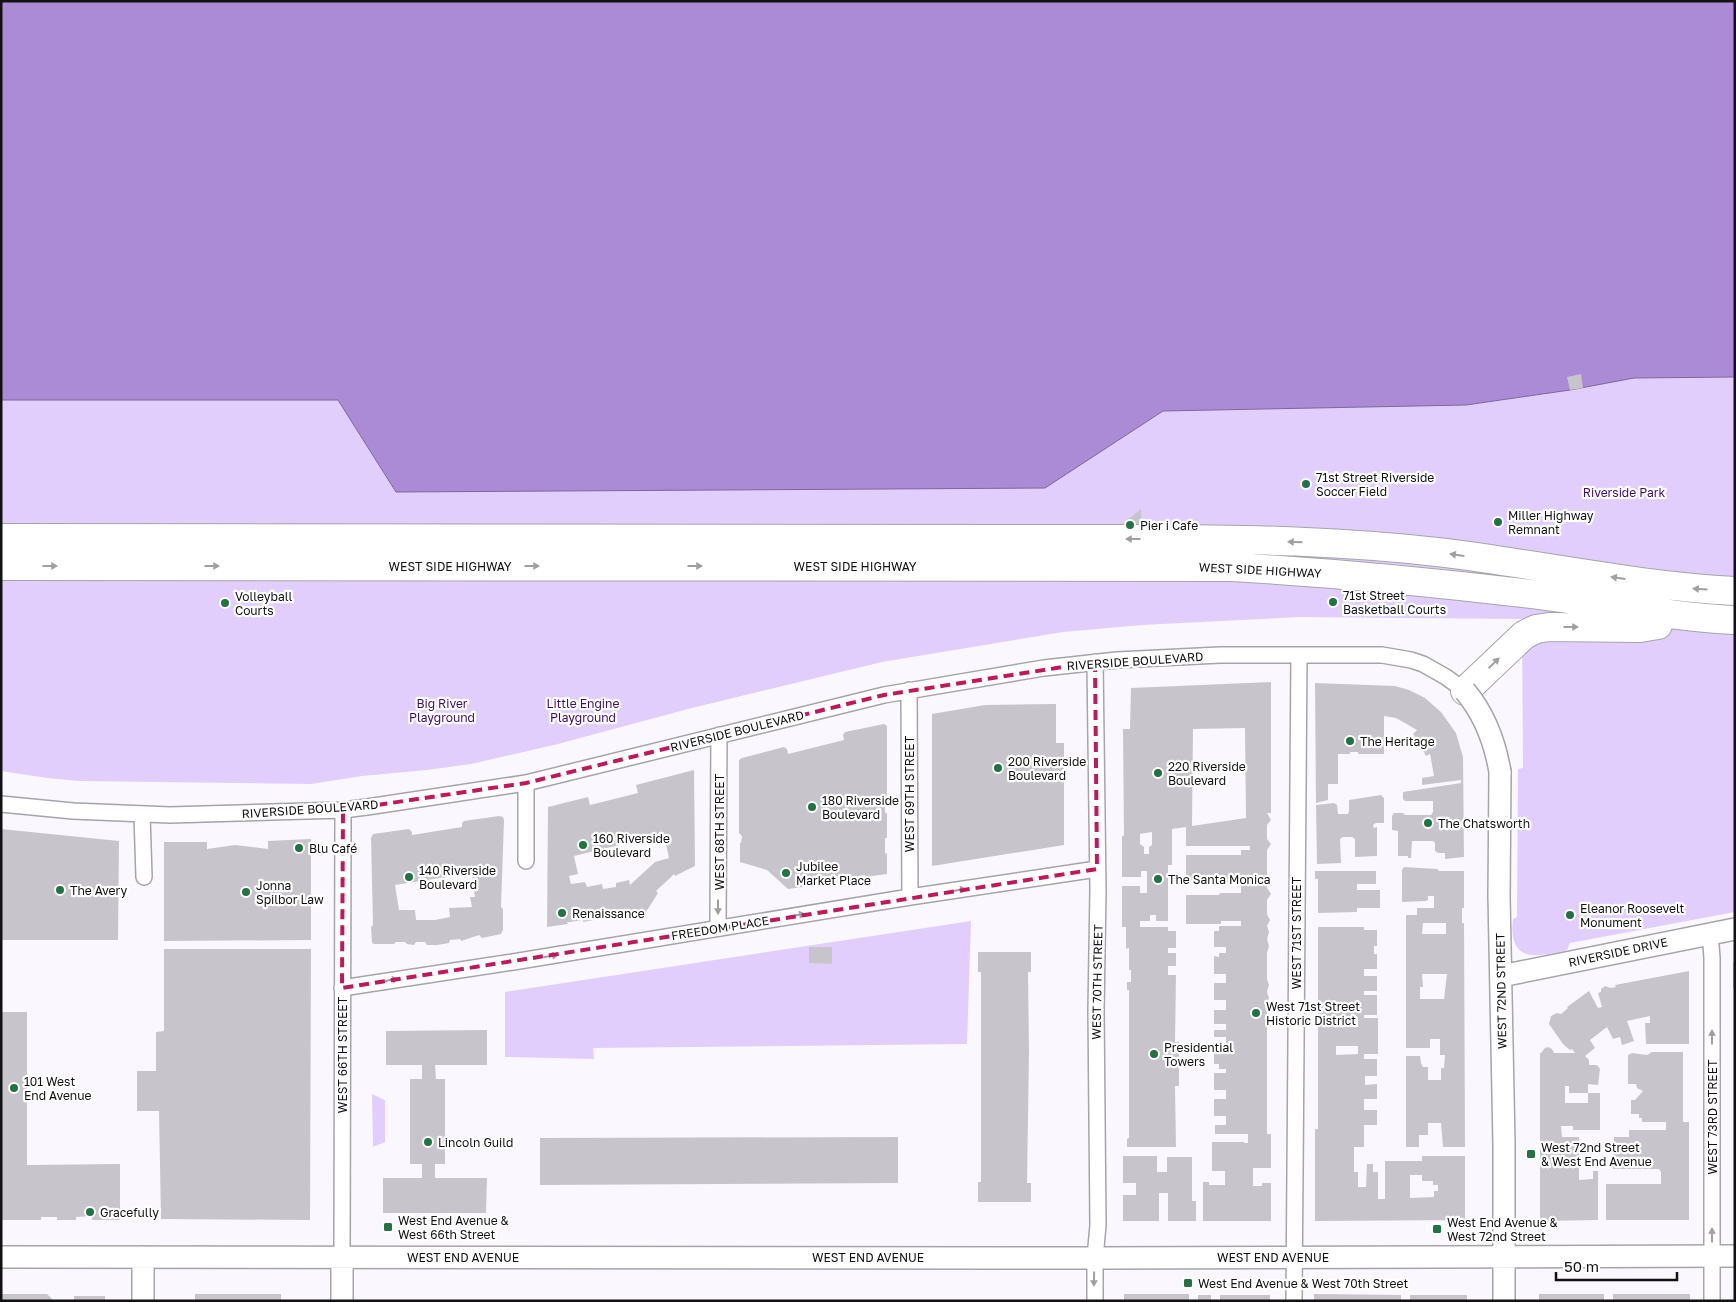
<svg xmlns="http://www.w3.org/2000/svg" width="1736" height="1302" font-family="'Golos Text',sans-serif">
  <style>
    .green { fill: #e1cefc }
    .water { fill: #ac8bd6; stroke: #7e669c }
    .building { fill: #c7c5cb; fill-rule: evenodd }
    .lines { fill: none; stroke-linecap: round; stroke-linejoin: round }
    .street-casing { stroke: #a6a4aa; stroke-width: 18 }
    .secondary-casing { stroke: #a6a4aa; stroke-width: 24 }
    .highway-casing { stroke: #a6a4aa; stroke-width: 30 }
    .street { stroke: #fff; stroke-width: 15 }
    .secondary { stroke: #fff; stroke-width: 21 }
    .highway { stroke: #fff; stroke-width: 28 }
    .secondary-bridge-casing { stroke: #a6a4aa; stroke-width: 24; stroke-linecap: butt }
    .secondary-bridge { stroke: #fff; stroke-width: 21 }
    .oneway { fill: #a0a0a1 }
    .marked { fill: none; stroke: #c2185b; stroke-width: 4; stroke-dasharray: 10 6; stroke-linejoin: round }
    .poi-dot { fill: #217344; stroke: #fff; stroke-width: 2 }
    .labels { text-anchor: middle; dominant-baseline: central; stroke-width: 4.5; stroke-linejoin: round; paint-order: stroke }
    .poi-label { font-size: 12px; fill: #121113; stroke: #fff; text-anchor: start }
    .park-label { font-size: 12px; fill: #400d69; stroke: #fff }
    .street-label { font-size: 12px; fill: #121113; stroke: #fff }
  </style>
  <rect width="100%" height="100%" fill="#faf7fe"/>
  <!-- green -->
  <path class="green" d="M1735,376V912L1570,943L1567,950C1537,957 1508,964 1513,919L1517,917L1518,769L1523,768L1522,619L1299,617L1142,625L1063,632L882,662L688,709L558,744L471,764L427,770L362,776L311,784L79,781L47,778L1,771V400H338L396,492L1050,484L1163,411L1465,405L1570,390L1634,378Z
    M971,921L967,1044L593,1048L594,1059L505,1057V992Z
    M372,1094L385,1100V1142L373,1147Z"/>
  <!-- water -->
  <path class="water" d="M1,1H1735V377L1634,378L1570,390L1466,405L1163,411L1045,488L396,492L338,400H1Z"/>
  <!-- building -->
  <path class="building" d="M1581,374L1583,388L1570,390L1567,377Z
    M1141,509L1142,544L1113,529L1125,522Z
    M1271,682V813H1267L1271,820L1267,825V839L1271,844L1267,850V888L1271,894L1267,900V914L1270,920L1267,926L1269,932L1267,939L1269,946L1267,953V979L1269,985L1267,992L1269,998L1267,1005V1134H1271V1168H1253V1186H1262V1183H1271V1221H1203V1182H1209V1185H1225V1171H1212V1142H1244V1143H1248V1134H1215V1125H1226V1116H1214V1099H1226V1090H1214V1073H1226V1069H1219V1064H1214V1049H1226V1037H1214V1030H1226V1024H1214V1010H1226V1000H1214V983H1226V974H1214V956L1219,957V953H1226V947H1214V931H1219V926H1241V921H1221V924H1186V895H1219L1220,893H1241V883H1186V855H1241V850H1250V846H1186V827L1172,829V865H1168V921H1156V915H1150V921H1140V927H1168V931H1176V948H1168V953H1176V966H1168V975H1176L1175,1042H1179V1086H1175L1176,1147H1127V1139L1129,1138V990H1127V982H1131V970H1129V948L1126,949V927H1122V886H1140V893H1147V871H1141V877H1122V836H1124L1123,729H1130L1131,688ZM1245,728L1246,818L1192,826L1193,729ZM1152,832V845L1149,847V854H1144V847L1140,844V834Z
    M1315,683L1395,686L1409,690L1425,698L1441,712L1456,733L1463,757L1464,857L1445,859V853H1438L1435,851V843L1433,841H1412L1411,858H1408V856H1398V831L1392,830V816L1394,813H1403L1405,815H1431L1433,812V801H1405L1403,799V792L1461,783V780L1422,785V778L1434,776L1430,754L1426,756L1420,744L1413,734L1417,730L1396,718L1384,716V754H1358V752H1350V754H1338V784H1328V800L1316,803Z
    M1056,704V743H1064V845L932,866V714L985,705Z
    M884,724L887,726V798L885,801V813H887V838H885V854L887,853V874L865,877V875L824,883L823,882L809,884L810,886L788,889L767,870L740,862V843H741L742,836L739,833V760L742,758L784,747L787,749L788,754L844,740L843,735L845,732Z
    M694,770L695,866L675,876L674,874L669,879L656,891L658,893L646,912L611,915V917L583,922V920L570,922H567L568,924L547,927L548,807L588,797L590,805L638,793L636,785ZM664,834L669,858L655,862L630,885L629,880L616,883V887L603,889L602,884L587,887L585,882L571,884L569,876L578,874L574,856Z
    M1381,795L1384,798V823H1376L1373,825L1374,828L1377,827V856L1355,857V839L1352,837H1343L1340,839L1341,863L1317,864L1316,805L1334,803L1337,805L1338,814H1348L1349,811V800Z
    M499,816L503,817L504,820L501,907L503,909V930L501,934L482,938L479,935L461,941L460,939L450,940L449,943L437,945H427L425,942H416L414,945L407,944L405,942H396L394,944H374L372,943L371,927L373,925L371,838L373,834L409,829L412,832V835L462,827V823L464,821ZM472,873L475,897H470L472,907L449,908L450,917L435,920H416L415,910H399L395,885Z
    M1,829L119,841L118,940H1Z
    M311,839V940L164,941V842H207V849L235,845L268,849V841Z
    M1404,867L1437,869L1439,871H1464V908H1462V923H1464L1465,1147H1443L1441,1123H1428V1135H1419V1147H1406V1056H1420L1421,1063L1423,1067H1428V1080H1441V1068H1444L1445,1055H1440V1039H1430V1048H1406V915H1417V908H1434V896H1428V900L1426,901L1402,902V870ZM1423,923H1446V934H1422ZM1422,974H1447L1444,999H1420V987H1423Z
    M1315,871H1376V884H1357V890H1380V908H1357V912L1318,913V879H1315Z
    M1318,927H1364V930H1377V946H1374V954H1377V969H1364V976H1377V991H1364V995H1377V1015H1364V1018H1378V1054H1364V1059H1377V1076H1365V1085L1377,1084V1099H1364V1110H1377V1125H1364V1147H1354V1172H1358V1187H1366L1367,1164H1373V1172H1378V1199H1385V1161H1422V1156H1465V1220L1315,1221V1129H1318ZM1336,1018H1358V1027H1336ZM1336,1046H1358V1054L1336,1055ZM1410,1175H1422V1181H1433V1185H1438V1191H1434V1197L1410,1198Z
    M809,947H832V964L809,963Z
    M164,949H311L310,1220L161,1219L159,1111H137V1071H156V1032L164,1031Z
    M978,952H1031V972H1028L1029,1050L1027,1183H1031V1202H978V1182H981V972H978Z
    M1733,962H1735V988H1733Z
    M1689,971V1044H1646L1645,1023H1650V1016L1627,1021L1634,1041L1622,1045L1620,1037L1613,1039L1607,1027L1590,1040L1595,1048L1585,1056L1589,1060V1065H1597L1600,1069L1598,1085L1588,1084V1093H1569V1086H1565V1103H1588V1093H1600V1130H1573V1126H1561L1562,1137H1579V1180L1593,1179V1171H1598V1220L1540,1221V1053H1541L1545,1048L1548,1047L1552,1049L1554,1053H1575L1572,1049L1570,1050L1563,1044L1549,1024L1551,1016L1557,1013L1561,1014L1568,1008L1567,1007L1589,991L1598,1008L1602,1007L1598,993L1601,992V989L1605,986L1611,988L1616,987L1615,985Z
    M1,1012H27V1165L120,1164V1220H92V1216L76,1217V1220H57V1217H41V1220H1Z
    M487,1030V1065H435L436,1079H445V1164H435V1178H487L486,1213H383V1178H422V1164H410V1079H422V1065H386V1031Z
    M1652,1052H1683V1122H1689V1220H1606V1184H1661V1172L1659,1169H1613L1614,1137H1629V1130H1666V1122H1642V1118H1639V1114H1631V1100H1635L1643,1091L1637,1088L1636,1084H1628V1055L1632,1053L1647,1055Z
    M898,1137V1183L540,1185V1138Z
    M1123,1156H1157V1172H1167V1157H1192V1201H1196V1221H1168V1193H1159V1221H1123V1195H1136V1183H1123Z
    M1,1294H47L54,1301H1Z
    M195,1294H281V1301H195Z
    M1124,1294H1189V1301H1124Z
    M1314,1294L1401,1295V1301H1314Z
    M1539,1294H1604V1301H1539Z
    M1613,1294H1690V1301H1613Z
    M1198,1295H1211V1301H1198Z
    M1220,1295H1270V1301H1220Z
    M1410,1295H1467V1301H1410Z
    M74,1296H105V1301H74Z"/>
  <g class="lines">
    <!-- street casing -->
    <g class="street-casing">
      <path id="street" d="M1095,662L1098,890L1096,1010L1098,1225L1095,1258V1301
        M909,690L910,897
        M526,783V861
        M1,804L73,811L170,815L343,810L367,807L526,783L884,695L1044,668L1117,660L1220,655H1382L1411,660L1423,664L1446,677L1465,691
        M142,815L144,877
        M718,928L719,735
        M1710,933L1712,958V1301
        M342,988L513,962L910,897L1097,869
        M342,1257L343,810
        M1294,1301L1299,655"/>
    </g>
    <!-- secondary casing -->
    <g class="secondary-casing">
      <path id="secondary" d="M1500,772L1499,896L1504,1144V1301
        M1501,976L1735,929
        M1,1257L1095,1258L1735,1256
        M143,1257V1301
        M342,1257V1301"/>
    </g>
    <!-- highway casing -->
    <g class="highway-casing">
      <path id="highway" d="M1,538L1144,539C1245,539 1346,541 1446,553C1542,565 1638,586 1735,591
        M1,566L1232,567C1337,573 1442,583 1547,596C1610,604 1672,617 1735,620
        M1465,691L1524,635L1536,629L1549,627L1640,628L1658,625"/>
    </g>
    <!-- street -->
    <use href="#street" class="street"/>
    <!-- secondary -->
    <use href="#secondary" class="secondary"/>
    <!-- highway -->
    <use href="#highway" class="highway"/>
    <!-- secondary-bridge casing -->
    <g class="secondary-bridge-casing">
      <path id="secondary-bridge" d="M1465,691C1485,715 1495,742 1500,772"/>
    </g>
    <!-- secondary-bridge -->
    <use href="#secondary-bridge" class="secondary-bridge"/>
  </g>
  <!-- one-way arrows -->
  <defs><path id="oneway-solid" d="M-6-.8H1V-3.2L6.5 0L1 3.2V.8H-6Z" transform="scale(1.25)"/></defs>
  <g class="oneway">
    <use href="#oneway-solid" transform="translate(1133 539) rotate(-180)"/>
    <use href="#oneway-solid" transform="translate(1295 542) rotate(-178)"/>
    <use href="#oneway-solid" transform="translate(1457 555) rotate(-172)"/>
    <use href="#oneway-solid" transform="translate(50 566)"/>
    <use href="#oneway-solid" transform="translate(212 566)"/>
    <use href="#oneway-solid" transform="translate(532 566)"/>
    <use href="#oneway-solid" transform="translate(695 566)"/>
    <use href="#oneway-solid" transform="translate(1618 578) rotate(-172)"/>
    <use href="#oneway-solid" transform="translate(1700 589) rotate(-176)"/>
    <use href="#oneway-solid" transform="translate(1571 627)"/>
    <use href="#oneway-solid" transform="translate(1494 663) rotate(-45)"/>
    <use href="#oneway-solid" transform="translate(959 890) rotate(-9)"/>
    <use href="#oneway-solid" transform="translate(718 907) rotate(90)"/>
    <use href="#oneway-solid" transform="translate(798 915) rotate(-9)"/>
    <use href="#oneway-solid" transform="translate(551 956) rotate(-9)"/>
    <use href="#oneway-solid" transform="translate(391 980) rotate(-9)"/>
    <use href="#oneway-solid" transform="translate(1712 1037) rotate(-90)"/>
    <use href="#oneway-solid" transform="translate(1712 1235) rotate(-90)"/>
    <use href="#oneway-solid" transform="translate(1094 1279) rotate(91)"/>
  </g>
  <!-- marked area -->
  <path class="marked" d="M1095,662L1097,869L342,988L343,810L526,783L884,695Z"/>
  <!-- markers -->
  <g class="poi-dot">
    <circle cx="1306" cy="484" r="5"/>
    <circle cx="1498" cy="522" r="5"/>
    <circle cx="1130" cy="525" r="5"/>
    <circle cx="1333" cy="602" r="5"/>
    <circle cx="225" cy="603" r="5"/>
    <circle cx="1350" cy="741" r="5"/>
    <circle cx="998" cy="768" r="5"/>
    <circle cx="1158" cy="773" r="5"/>
    <circle cx="812" cy="807" r="5"/>
    <circle cx="1428" cy="823" r="5"/>
    <circle cx="583" cy="845" r="5"/>
    <circle cx="299" cy="848" r="5"/>
    <circle cx="786" cy="873" r="5"/>
    <circle cx="409" cy="877" r="5"/>
    <circle cx="1158" cy="879" r="5"/>
    <circle cx="60" cy="890" r="5"/>
    <circle cx="246" cy="892" r="5"/>
    <circle cx="562" cy="913" r="5"/>
    <circle cx="1570" cy="915" r="5"/>
    <circle cx="1256" cy="1013" r="5"/>
    <circle cx="1154" cy="1054" r="5"/>
    <circle cx="14" cy="1088" r="5"/>
    <circle cx="428" cy="1142" r="5"/>
    <rect x="1526" y="1149" width="10" height="10" rx="2.5"/>
    <circle cx="90" cy="1212" r="5"/>
    <rect x="383" y="1222" width="10" height="10" rx="2.5"/>
    <rect x="1432" y="1224" width="10" height="10" rx="2.5"/>
    <rect x="1183" y="1278" width="10" height="10" rx="2.5"/>
  </g>
  <g class="labels">
    <!-- poi labels -->
    <g class="poi-label">
      <text x="1316" y="477">71st Street Riverside<tspan x="1316" dy="14">Soccer Field</tspan></text>
      <text x="1508" y="515">Miller Highway<tspan x="1508" dy="14">Remnant</tspan></text>
      <text x="1140" y="525">Pier i Cafe</text>
      <text x="1343" y="595">71st Street<tspan x="1343" dy="14">Basketball Courts</tspan></text>
      <text x="235" y="596">Volleyball<tspan x="235" dy="14">Courts</tspan></text>
      <text x="1360" y="741">The Heritage</text>
      <text x="1008" y="761">200 Riverside<tspan x="1008" dy="14">Boulevard</tspan></text>
      <text x="1168" y="766">220 Riverside<tspan x="1168" dy="14">Boulevard</tspan></text>
      <text x="822" y="800">180 Riverside<tspan x="822" dy="14">Boulevard</tspan></text>
      <text x="1438" y="823">The Chatsworth</text>
      <text x="593" y="838">160 Riverside<tspan x="593" dy="14">Boulevard</tspan></text>
      <text x="309" y="848">Blu Café</text>
      <text x="796" y="866">Jubilee<tspan x="796" dy="14">Market Place</tspan></text>
      <text x="419" y="870">140 Riverside<tspan x="419" dy="14">Boulevard</tspan></text>
      <text x="1168" y="879">The Santa Monica</text>
      <text x="256" y="885">Jonna<tspan x="256" dy="14">Spilbor Law</tspan></text>
      <text x="70" y="890">The Avery</text>
      <text x="1580" y="908">Eleanor Roosevelt<tspan x="1580" dy="14">Monument</tspan></text>
      <text x="572" y="913">Renaissance</text>
      <text x="1266" y="1006">West 71st Street<tspan x="1266" dy="14">Historic District</tspan></text>
      <text x="1164" y="1047">Presidential<tspan x="1164" dy="14">Towers</tspan></text>
      <text x="24" y="1081">101 West<tspan x="24" dy="14">End Avenue</tspan></text>
      <text x="438" y="1142">Lincoln Guild</text>
      <text x="1541" y="1147">West 72nd Street<tspan x="1541" dy="14">&amp; West End Avenue</tspan></text>
      <text x="100" y="1212">Gracefully</text>
      <text x="398" y="1220">West End Avenue &amp;<tspan x="398" dy="14">West 66th Street</tspan></text>
      <text x="1447" y="1222">West End Avenue &amp;<tspan x="1447" dy="14">West 72nd Street</tspan></text>
      <text x="1198" y="1283">West End Avenue &amp; West 70th Street</text>
    </g>
    <!-- park labels -->
    <g class="park-label">
      <text x="1624" y="492">Riverside Park</text>
      <text x="442" y="703">Big River<tspan x="442" dy="14">Playground</tspan></text>
      <text x="583" y="703">Little Engine<tspan x="583" dy="14">Playground</tspan></text>
    </g>
    <!-- street labels -->
    <g class="street-label">
      <text x="450" y="566">WEST SIDE HIGHWAY</text>
      <text x="855" y="566">WEST SIDE HIGHWAY</text>
      <text transform="translate(1260 570) rotate(3)">WEST SIDE HIGHWAY</text>
      <text transform="translate(1135 661) rotate(-4)">RIVERSIDE BOULEVARD</text>
      <text transform="translate(737 731) rotate(-14)">RIVERSIDE BOULEVARD</text>
      <text transform="translate(909 794) rotate(-90)">WEST 69TH STREET</text>
      <text transform="translate(310 809) rotate(-4)">RIVERSIDE BOULEVARD</text>
      <text transform="translate(719 832) rotate(-90)">WEST 68TH STREET</text>
      <text transform="translate(720 928) rotate(-9)">FREEDOM PLACE</text>
      <text transform="translate(1296 933) rotate(-90)">WEST 71ST STREET</text>
      <text transform="translate(1618 952) rotate(-12)">RIVERSIDE DRIVE</text>
      <text transform="translate(1097 982) rotate(-89)">WEST 70TH STREET</text>
      <text transform="translate(1501 991) rotate(-91)">WEST 72ND STREET</text>
      <text transform="translate(342 1055) rotate(-90)">WEST 66TH STREET</text>
      <text transform="translate(1712 1117) rotate(-90)">WEST 73RD STREET</text>
      <text x="463" y="1257">WEST END AVENUE</text>
      <text x="868" y="1257">WEST END AVENUE</text>
      <text x="1273" y="1257">WEST END AVENUE</text>
    </g>
  </g>
  <!-- border -->
  <rect width="1736" height="1302" fill="none" stroke="#121113" stroke-width="5"/>
  <!-- scale -->
  <path d="M1556 1272v8h121v-8" fill="none" stroke="#121113" stroke-width="2.5"/>
  <text x="1564" y="1272" font-size="15" fill="#121113" stroke="#ffffff" stroke-width="4" paint-order="stroke">50 m</text>
</svg>
